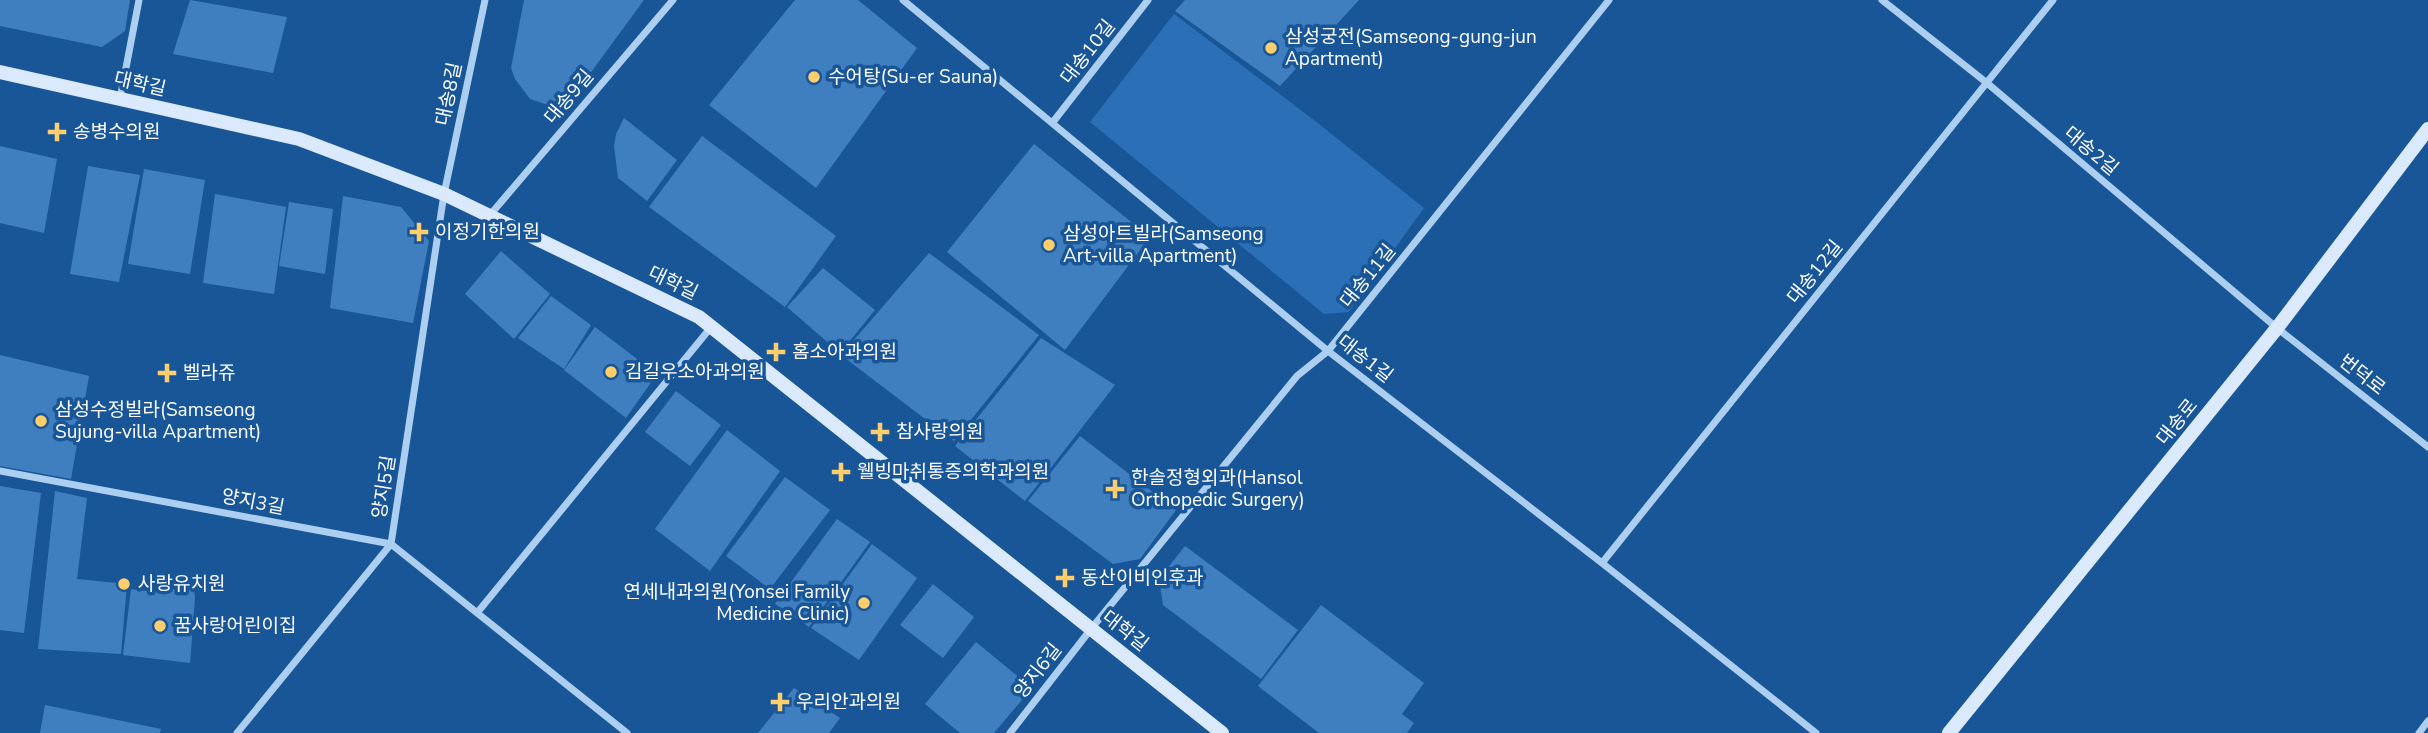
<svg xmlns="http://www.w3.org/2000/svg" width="2428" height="733" font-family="'Nunito Sans','Noto Sans KR',sans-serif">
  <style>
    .green { fill: #2b70b6 }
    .building { fill: #407fbf }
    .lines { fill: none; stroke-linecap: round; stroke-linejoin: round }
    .street { stroke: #accef1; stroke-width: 7 }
    .secondary { stroke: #daeafc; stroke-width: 14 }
    .poi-dot { fill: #ffce6c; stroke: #185698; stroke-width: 2.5 }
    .labels { text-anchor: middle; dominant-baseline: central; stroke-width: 7; stroke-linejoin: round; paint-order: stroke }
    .poi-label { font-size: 19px; fill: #fff; stroke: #185698; text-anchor: start }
    .street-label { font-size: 19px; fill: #fff; stroke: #185698 }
  </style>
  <rect width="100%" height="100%" fill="#185698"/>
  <!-- green -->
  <path class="green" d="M1174,14L1319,124L1424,208L1349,312L1324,314L1090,122Z"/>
  <!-- building -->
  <path class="building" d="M0,0H130L125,31L102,47L0,26Z
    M190,0L287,17L273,73L173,54Z
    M524,0H644L567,105H548L530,99L515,79L511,68Z
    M795,0H858L917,48L816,188L709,105Z
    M1185,0H1359L1280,86L1175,11Z
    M624,118L677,160L647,201L618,178L614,146L616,134Z
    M702,136L836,236L785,307L649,207Z
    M1034,144L1150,237L1065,350L947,252Z
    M0,146L57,159L44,233L0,223Z
    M88,166L140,175L119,282L70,274Z
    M144,169L205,180L190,274L128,264Z
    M215,194L286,207L274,294L203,283Z
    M343,196L401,207L429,241L413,323L330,308Z
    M289,202L333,209L325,274L279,266Z
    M501,251L550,294L514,339L465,294Z
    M929,253L1039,335L954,441L841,355Z
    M823,268L875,310L840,353L787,307Z
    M551,296L591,325L564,369L518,338Z
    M595,327L657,374L626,418L564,370Z
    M1041,338L1115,385L1025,501L955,446Z
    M0,355L89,376L71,479L0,466Z
    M676,391L721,425L690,466L645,432Z
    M727,430L780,471L710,571L655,529Z
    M1080,436L1176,510L1140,559L1113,564L1028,501Z
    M785,477L830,510L770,589L726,556Z
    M0,486L41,493L24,633L0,630Z
    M55,491L87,498L77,579L127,584L121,654L38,649Z
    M837,519L870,542L809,627L775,604Z
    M872,544L917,578L859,660L811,628Z
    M1185,546L1298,630L1261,679L1163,605L1159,579Z
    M180,579L193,585L195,597L190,663L123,655L131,589L168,594L169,587Z
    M933,584L974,617L943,658L900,625Z
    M1321,605L1424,683L1402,714L1414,723L1407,733H1319L1258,686Z
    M976,642L1032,688L994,733H960L925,704Z
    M794,688L840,718L829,733H758Z
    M45,705L161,729L160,733H40Z"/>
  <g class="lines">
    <!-- street -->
    <path class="street" d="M903,0L1328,351L1602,563L1816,733
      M1882,0L1987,83L2277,328L2428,447
      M120,99L139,0
      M1053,122L1148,0
      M490,215L673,0
      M0,471L391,544L627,733
      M1602,563L2053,0
      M477,613L712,326
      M237,733L391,544L444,194L485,0
      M1010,733L1091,629L1297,376L1328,351L1609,0
      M2419,733L2428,721"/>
    <!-- secondary -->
    <path class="secondary" d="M0,72L299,139L444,194L699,317L1222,733
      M1949,733L2277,328L2428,129"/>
  </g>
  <!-- markers -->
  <g class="poi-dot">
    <circle cx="1271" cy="48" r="7"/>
    <circle cx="814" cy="77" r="7"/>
    <path d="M53.5 121.5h7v7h7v7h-7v7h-7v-7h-7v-7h7z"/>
    <path d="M415.5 221.5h7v7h7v7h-7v7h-7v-7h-7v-7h7z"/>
    <circle cx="1049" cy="245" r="7"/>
    <path d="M772.5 341.5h7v7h7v7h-7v7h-7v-7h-7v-7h7z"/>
    <circle cx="611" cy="372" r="7"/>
    <path d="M163.5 362.5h7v7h7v7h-7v7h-7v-7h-7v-7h7z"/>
    <circle cx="41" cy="421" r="7"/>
    <path d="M876.5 421.5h7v7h7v7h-7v7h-7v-7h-7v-7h7z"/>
    <path d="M837.5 461.5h7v7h7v7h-7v7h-7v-7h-7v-7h7z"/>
    <path d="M1111.5 478.5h7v7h7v7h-7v7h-7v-7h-7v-7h7z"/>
    <path d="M1061.5 567.5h7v7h7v7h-7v7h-7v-7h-7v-7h7z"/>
    <circle cx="124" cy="584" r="7"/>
    <circle cx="864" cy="603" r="7"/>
    <circle cx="160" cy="626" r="7"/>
    <path d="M776.5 691.5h7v7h7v7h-7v7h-7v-7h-7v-7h7z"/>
  </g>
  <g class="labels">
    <!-- poi labels -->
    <g class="poi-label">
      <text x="1285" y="37">삼성궁전(Samseong-gung-jun<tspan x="1285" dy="22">Apartment)</tspan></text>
      <text x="828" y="77">수어탕(Su-er Sauna)</text>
      <text x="73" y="132">송병수의원</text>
      <text x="435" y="232">이정기한의원</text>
      <text x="1063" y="234">삼성아트빌라(Samseong<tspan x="1063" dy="22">Art-villa Apartment)</tspan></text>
      <text x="792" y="352">홈소아과의원</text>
      <text x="625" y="372">김길우소아과의원</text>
      <text x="183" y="373">벨라쥬</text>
      <text x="55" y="410">삼성수정빌라(Samseong<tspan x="55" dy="22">Sujung-villa Apartment)</tspan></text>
      <text x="896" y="432">참사랑의원</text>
      <text x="857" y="472">웰빙마취통증의학과의원</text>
      <text x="1131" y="478">한솔정형외과(Hansol<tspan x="1131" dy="22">Orthopedic Surgery)</tspan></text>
      <text x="1081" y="578">동산이비인후과</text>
      <text x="138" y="584">사랑유치원</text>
      <text x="850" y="592" text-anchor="end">연세내과의원(Yonsei Family<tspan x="850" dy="22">Medicine Clinic)</tspan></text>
      <text x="174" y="626">꿈사랑어린이집</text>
      <text x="796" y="702">우리안과의원</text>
    </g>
    <!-- street labels -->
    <g class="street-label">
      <text transform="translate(1088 52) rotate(-52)">대송10길</text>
      <text transform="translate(140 84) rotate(13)">대학길</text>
      <text transform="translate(449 94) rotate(-78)">대송8길</text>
      <text transform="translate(569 97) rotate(-50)">대송9길</text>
      <text transform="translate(2091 151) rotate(40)">대송2길</text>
      <text transform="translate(1815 272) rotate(-51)">대송12길</text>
      <text transform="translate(1368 276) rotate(-51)">대송11길</text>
      <text transform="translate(673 283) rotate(26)">대학길</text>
      <text transform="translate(1365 359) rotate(38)">대송1길</text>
      <text transform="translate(2362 375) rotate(38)">번덕로</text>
      <text transform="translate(2177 422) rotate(-51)">대송로</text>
      <text transform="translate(384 487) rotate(-81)">양지5길</text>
      <text transform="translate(253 502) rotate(11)">양지3길</text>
      <text transform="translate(1125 631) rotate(38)">대학길</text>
      <text transform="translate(1038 671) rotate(-52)">양지6길</text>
    </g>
  </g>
</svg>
